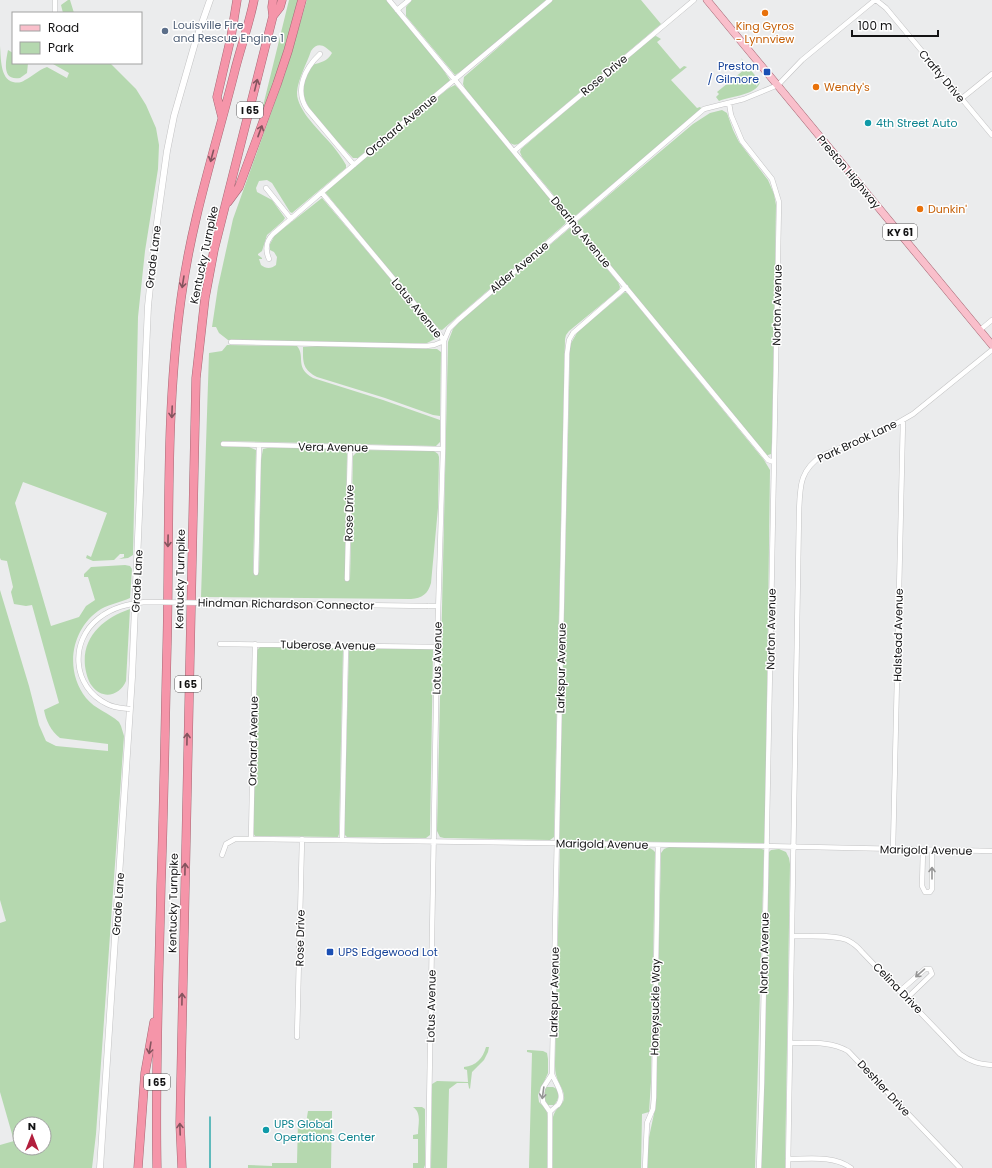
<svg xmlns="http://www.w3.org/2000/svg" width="992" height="1168" font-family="Poppins,sans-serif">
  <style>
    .green { fill: #b5d8af; fill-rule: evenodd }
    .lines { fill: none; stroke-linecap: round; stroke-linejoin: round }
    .stream { stroke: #30aaab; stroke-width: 1.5 }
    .minor-casing { stroke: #c3c3c4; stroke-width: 5.5 }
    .secondary-casing { stroke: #c3c3c4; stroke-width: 7 }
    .primary-casing { stroke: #a66875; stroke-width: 8 }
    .motorway-casing { stroke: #a66875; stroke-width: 9 }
    .minor { stroke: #fff; stroke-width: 4.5 }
    .secondary { stroke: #fff; stroke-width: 6 }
    .primary { stroke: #f9bfcb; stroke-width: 7 }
    .motorway { stroke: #f595a9; stroke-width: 8 }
    .minor-bridge-casing { stroke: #c3c3c4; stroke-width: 5.5; stroke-linecap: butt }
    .minor-bridge { stroke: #fff; stroke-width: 4.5 }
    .oneway { stroke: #84545e }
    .oneway2 { stroke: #959595 }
    .food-dot { fill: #e8710a; stroke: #fff; stroke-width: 1.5 }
    .service-dot { fill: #5c6f8a; stroke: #fff; stroke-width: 1.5 }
    .transit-dot { fill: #1a4fb4; stroke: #fff; stroke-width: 1.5 }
    .culture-dot { fill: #0f9aa8; stroke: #fff; stroke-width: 1.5 }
    .labels { text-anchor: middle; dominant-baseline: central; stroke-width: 3; stroke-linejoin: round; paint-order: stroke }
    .shield { fill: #fff; stroke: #5a5a5a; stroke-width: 1 }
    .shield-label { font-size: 10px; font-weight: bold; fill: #131314 }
    .service-label { font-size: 11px; fill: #4e5e75; stroke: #fff; text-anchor: start }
    .food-label { font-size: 11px; fill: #c56008; stroke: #fff; text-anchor: start }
    .transit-label { font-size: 11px; fill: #164399; stroke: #fff; text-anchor: end }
    .street-label { font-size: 11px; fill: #131314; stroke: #fff }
    .culture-label { font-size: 11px; fill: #0d838f; stroke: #fff; text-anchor: start }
  </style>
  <rect width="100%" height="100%" fill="#ebeced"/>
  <!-- green -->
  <path class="green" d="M68,0H70L74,13H63L61,5Z
    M289,0H298L285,47L266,107L263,106Z
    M307,0H387L440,65L450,80L448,83L358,158H353C341,145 303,109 303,92C303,82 308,74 312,65C321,62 327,62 332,53C325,46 318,41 311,51C307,63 298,79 297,92C296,110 321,132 332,145C337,151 342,158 346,165V168L292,213L290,212L272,183L267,180L259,181L256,188L257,192L272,200L285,218L283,221L267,235L262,251L258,254V255L262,258V259H259L261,265C266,269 271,269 276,265L277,257L274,252L270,250V244L275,235L322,198L438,335L435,339L427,343H301L228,340L219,333L216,327H212L218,287L233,219L285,74Z
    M412,0H546L468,67L455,75L406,16V7Z
    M553,0H641L661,24L520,143C515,146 512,145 507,140L466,91L463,84L464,77Z
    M656,36L661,39L657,42L680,69L684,66L687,67L671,80L697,108L700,107L702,109L575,216H571L522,157L520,152L521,149L652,37Z
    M0,46C1,57 0,79 13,82C17,83 21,83 25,80C33,76 38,70 47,67L67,78L69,73L53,64V63H110L136,89L146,105L156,128L159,145L158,169L145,251L138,317L133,555L128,558L119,559L124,557V554H120L114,560L93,561L86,558L87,555L91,557L107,513L23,482L15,503L51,626L79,617L86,606L95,600L88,577H84V574L91,567L125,565L130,566L132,569L130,598C121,602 110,604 101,609C71,628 64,670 86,698C95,709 109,713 119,722L121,726L124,736L96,1134L92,1168H0V1145L14,1141L0,1092V923L6,921L0,900V590L29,686L39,725L46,741L56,746L108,751V744L60,738C51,731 46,721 44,710L59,703L32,605L26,606L14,604L11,592L13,587L7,561L1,560L0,558ZM20,1124H44V1148H20Z
    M8,50L13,53V63H28L27,73L20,78C1,81 6,61 8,50Z
    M741,58L758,79L756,85L757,86L759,80L760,82C757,95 731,96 719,101L716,97L719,94L717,92L745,69L742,64L743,62Z
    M455,85L457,87L562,213L566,221L565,224L442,330L438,329L433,324L325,192L409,120L449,88Z
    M722,110L727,113L733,130L739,142L768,180L774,194L776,205L772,442L771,454L768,455H766L577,225L578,221L693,124L710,113Z
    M570,228L573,229L618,282L620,287L619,290L569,331L566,335L565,339L554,837L550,840L444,838L440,837L437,831L448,342L453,329L459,322Z
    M625,292L628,294L764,460L770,470L765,843L563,841L559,839L570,345L578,331Z
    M227,345L297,346C306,357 294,367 313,378L383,400L440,420V442L436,446L222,441V446L249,447L256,450L253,571L254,573L259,572L261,460L263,449L272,447L344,450L347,454L345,580H350L353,456L357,452L361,450L434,451L438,454L439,457L438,508L431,583C428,594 422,598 411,599L201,597L209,353L222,351Z
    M318,346L437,349L441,352L440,416L433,415L385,398L317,377C302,369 303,362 303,347Z
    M130,609L126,681C120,696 102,700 92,686C88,681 86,673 85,666C82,636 104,618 130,609Z
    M260,647H341L343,649L339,834L338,837L255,836L253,833L256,651Z
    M349,647L433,649L430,835L426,838L347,837L344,834Z
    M560,846L648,847L653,850L655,852L651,1082L649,1112L642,1114L641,1168H552L553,1117C555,1108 563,1105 564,1099C565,1091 559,1085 557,1078C555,1073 555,1068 555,1062Z
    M669,847L760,848L764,850L755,1168H647L648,1142L655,1109L661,853L664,849Z
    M779,849L786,852L789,858L790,864L785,1168H761L769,857V852L771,850Z
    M486,1047H489L488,1052L484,1060L472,1072L470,1089L469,1088L468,1083H457L449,1089L447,1168H431L432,1084L437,1081L468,1082L467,1070L464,1069V1067C476,1066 483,1058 486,1047Z
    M529,1050L543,1051L547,1053L548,1059V1073L538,1095L539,1102L546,1109L548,1117L547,1168H529L532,1053L527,1052V1050Z
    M546,1087H553L557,1089C559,1095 559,1100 554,1105H548C543,1100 542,1093 546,1087Z
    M413,1107H422L425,1109V1165L424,1168H413V1163H418V1139H413V1135L418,1134C418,1124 422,1113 413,1107Z
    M308,1111H332L331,1168H248V1165L272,1166V1163H297L298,1120L302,1119V1123H306Z"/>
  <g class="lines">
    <!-- stream -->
    <path class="stream" d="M210,1168V1117"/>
    <!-- minor casing -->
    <g class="minor-casing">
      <path id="minor" d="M389,0L768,460L774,462
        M876,0L886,8L992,135
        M397,10L409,0
        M55,13V0
        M320,54C305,68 294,90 307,109L354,165
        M961,99L992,74
        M729,103L731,115L742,141L772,179L779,202L762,1083L759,1168
        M514,151L694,0
        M266,188L291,219
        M322,193L438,332L444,341L443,449L437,647L428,1168
        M269,259C265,250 266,241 273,234L417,111L550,0
        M980,330L992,320
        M231,342L426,346L434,345L444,341L449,329L458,320L704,109L744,99L778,85L802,60L875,0
        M223,444L443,449
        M256,573L259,445
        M347,579L350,447
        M428,606H438
        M220,644L437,647
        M251,839L255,644
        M342,840L346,645
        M893,849L903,420
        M923,850L922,886L925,892H930L932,889V850
        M222,855L226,844L235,839H251L760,846L992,851
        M792,936C808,937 832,934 847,940C853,943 858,947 862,952L960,1054C971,1062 979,1064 992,1065
        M900,991L925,969H930L932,974L907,998
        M297,1037L302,839
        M790,1043C810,1043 831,1041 848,1051L960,1168
        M550,1112C553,1109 555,1107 558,1105C566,1095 555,1083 552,1074L567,354L569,340L573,333L626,287
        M788,1159C808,1159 834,1155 851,1168
        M550,1168V1112L543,1102L542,1093L543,1088L552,1074
        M645,1168L647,1123L653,1109L654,1097L658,845
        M788,1168L799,513C800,487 799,470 823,455L887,429L913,414L992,350"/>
    </g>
    <!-- secondary casing -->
    <g class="secondary-casing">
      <path id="secondary" d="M100,1168L132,677L148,306L156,230L167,151L174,116L195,43L210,0"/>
    </g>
    <!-- primary casing -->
    <g class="primary-casing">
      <path id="primary" d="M707,0L992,345"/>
    </g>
    <!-- motorway casing -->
    <g class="motorway-casing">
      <path id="motorway" d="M273,16L280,7L282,0
        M222,117L217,97L231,37L237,0
        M228,202L239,187L277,84L288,51L302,0
        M138,1168L145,1073L154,1022
        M157,1168C155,1073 159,979 161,884C164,805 165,726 167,647C170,531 165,414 181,299C191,222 215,149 234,74C240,49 249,25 254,0
        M182,1168L180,1123L196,378L205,298L214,250L273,16L272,7L273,0"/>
    </g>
    <!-- minor -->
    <use href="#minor" class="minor"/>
    <!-- secondary -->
    <use href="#secondary" class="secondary"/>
    <!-- primary -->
    <use href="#primary" class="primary"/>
    <!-- motorway -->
    <use href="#motorway" class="motorway"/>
    <!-- minor-bridge casing -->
    <g class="minor-bridge-casing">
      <path id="minor-bridge" d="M130,709C122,708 114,708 107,704C72,687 69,641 99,618C113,607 128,604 145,602L428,606"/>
    </g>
    <!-- minor-bridge -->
    <use href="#minor-bridge" class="minor-bridge"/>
  </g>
  <!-- one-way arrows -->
  <defs><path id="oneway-shaft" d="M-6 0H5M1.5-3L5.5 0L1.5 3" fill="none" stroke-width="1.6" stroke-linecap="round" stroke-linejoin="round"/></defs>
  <g class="oneway">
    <use href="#oneway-shaft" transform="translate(256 85) rotate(-76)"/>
    <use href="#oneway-shaft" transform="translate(260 131) rotate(-70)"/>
    <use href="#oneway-shaft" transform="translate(212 156) rotate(105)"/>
    <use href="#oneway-shaft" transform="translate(183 282) rotate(99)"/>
    <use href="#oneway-shaft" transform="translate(172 412) rotate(92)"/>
    <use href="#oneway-shaft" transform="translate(168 541) rotate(91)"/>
    <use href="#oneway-shaft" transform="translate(187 739) rotate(-89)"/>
    <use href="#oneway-shaft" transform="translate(185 869) rotate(-89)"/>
    <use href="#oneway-shaft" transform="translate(182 999) rotate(-89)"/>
    <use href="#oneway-shaft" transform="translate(150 1048) rotate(99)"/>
    <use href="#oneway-shaft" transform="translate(180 1129) rotate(-92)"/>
  </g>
  <g class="oneway2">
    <use href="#oneway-shaft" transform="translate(932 873) rotate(-90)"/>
    <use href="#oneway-shaft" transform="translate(920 973) rotate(139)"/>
    <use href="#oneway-shaft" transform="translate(543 1093) rotate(98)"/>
  </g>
  <!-- markers -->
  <g class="food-dot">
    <circle cx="765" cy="13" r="4"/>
    <circle cx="816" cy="87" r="4"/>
    <circle cx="920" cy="209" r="4"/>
  </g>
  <circle class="service-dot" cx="165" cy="31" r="4"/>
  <g class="transit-dot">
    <rect x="763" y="68" width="8" height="8" rx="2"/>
    <rect x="326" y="948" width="8" height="8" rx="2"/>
  </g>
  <g class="culture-dot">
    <circle cx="868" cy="123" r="4"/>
    <circle cx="266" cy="1130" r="4"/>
  </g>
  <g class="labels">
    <!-- shield labels -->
    <g class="shield">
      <rect x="237" y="102" width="26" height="16" rx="3"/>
      <rect x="883" y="224" width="34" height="16" rx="3"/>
      <rect x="175" y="676" width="26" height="16" rx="3"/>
      <rect x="144" y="1074" width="26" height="16" rx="3"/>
    </g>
    <g class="shield-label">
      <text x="250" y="110">I 65</text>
      <text x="900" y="232">KY 61</text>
      <text x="188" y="684">I 65</text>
      <text x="157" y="1082">I 65</text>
    </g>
    <!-- service labels -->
    <g class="service-label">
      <text x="173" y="25">Louisville Fire<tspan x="173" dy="13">and Rescue Engine 1</tspan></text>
    </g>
    <!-- food labels -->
    <g class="food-label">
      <text x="765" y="26" text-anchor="middle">King Gyros<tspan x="765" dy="13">- Lynnview</tspan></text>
      <text x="824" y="87">Wendy's</text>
      <text x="928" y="209">Dunkin'</text>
    </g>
    <!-- transit labels -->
    <g class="transit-label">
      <text x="759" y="66">Preston<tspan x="759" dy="13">/ Gilmore</tspan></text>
      <text x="338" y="952" text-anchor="start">UPS Edgewood Lot</text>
    </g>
    <!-- street labels -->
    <g class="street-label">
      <text transform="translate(604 75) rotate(-40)">Rose Drive</text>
      <text transform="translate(942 76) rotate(50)">Crafty Drive</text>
      <text transform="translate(401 125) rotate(-40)">Orchard Avenue</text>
      <text transform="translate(849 172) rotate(50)">Preston Highway</text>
      <text transform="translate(581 232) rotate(51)">Dearing Avenue</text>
      <text transform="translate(204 255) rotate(-78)">Kentucky Turnpike</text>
      <text transform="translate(153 257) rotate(-83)">Grade Lane</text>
      <text transform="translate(519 267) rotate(-40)">Alder Avenue</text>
      <text transform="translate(777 305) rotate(-89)">Norton Avenue</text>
      <text transform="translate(417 308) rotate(51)">Lotus Avenue</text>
      <text transform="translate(857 441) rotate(-25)">Park Brook Lane</text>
      <text transform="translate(333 447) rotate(1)">Vera Avenue</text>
      <text transform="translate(349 513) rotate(-89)">Rose Drive</text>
      <text transform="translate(180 579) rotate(-89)">Kentucky Turnpike</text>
      <text transform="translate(137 581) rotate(-87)">Grade Lane</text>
      <text transform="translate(286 604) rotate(1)">Hindman Richardson Connector</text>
      <text transform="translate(771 629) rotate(-89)">Norton Avenue</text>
      <text transform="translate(898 635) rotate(-89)">Halstead Avenue</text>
      <text transform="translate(328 645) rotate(1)">Tuberose Avenue</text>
      <text transform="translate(437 658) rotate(-89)">Lotus Avenue</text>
      <text transform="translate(561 668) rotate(-89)">Larkspur Avenue</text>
      <text transform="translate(253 741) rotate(-89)">Orchard Avenue</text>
      <text transform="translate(602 844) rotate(1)">Marigold Avenue</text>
      <text transform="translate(926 850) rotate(1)">Marigold Avenue</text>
      <text transform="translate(173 903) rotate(-89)">Kentucky Turnpike</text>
      <text transform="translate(118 904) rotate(-86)">Grade Lane</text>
      <text transform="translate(300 938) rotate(-89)">Rose Drive</text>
      <text transform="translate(764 953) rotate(-89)">Norton Avenue</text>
      <text transform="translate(898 988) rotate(46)">Celina Drive</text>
      <text transform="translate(554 992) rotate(-89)">Larkspur Avenue</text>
      <text transform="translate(431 1006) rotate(-89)">Lotus Avenue</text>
      <text transform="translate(655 1007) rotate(-89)">Honeysuckle Way</text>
      <text transform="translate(884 1088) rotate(47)">Deshler Drive</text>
    </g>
    <!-- culture labels -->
    <g class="culture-label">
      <text x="876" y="123">4th Street Auto</text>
      <text x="274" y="1124">UPS Global<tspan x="274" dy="13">Operations Center</tspan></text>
    </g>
  </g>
  <!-- legend -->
  <rect x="12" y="12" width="130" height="52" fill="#ffffff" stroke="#a1a1a1"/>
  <rect x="20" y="25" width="20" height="6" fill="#f9bfcb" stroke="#a1a1a1"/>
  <text x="48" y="32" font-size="12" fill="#131314">Road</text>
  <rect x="20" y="42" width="20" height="12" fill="#b5d8af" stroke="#a1a1a1"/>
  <text x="48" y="52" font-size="12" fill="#131314">Park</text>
  <!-- north arrow -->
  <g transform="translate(32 1136)"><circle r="19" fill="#ffffff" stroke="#a1a1a1"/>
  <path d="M0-3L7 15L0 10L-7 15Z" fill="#b21f3d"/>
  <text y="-6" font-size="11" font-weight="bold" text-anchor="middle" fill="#131314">N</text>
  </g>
  <!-- scale -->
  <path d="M852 30v6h86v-6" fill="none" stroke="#131314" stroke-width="2"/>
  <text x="858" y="30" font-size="12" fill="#131314" stroke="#ffffff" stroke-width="3" paint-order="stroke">100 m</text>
</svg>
